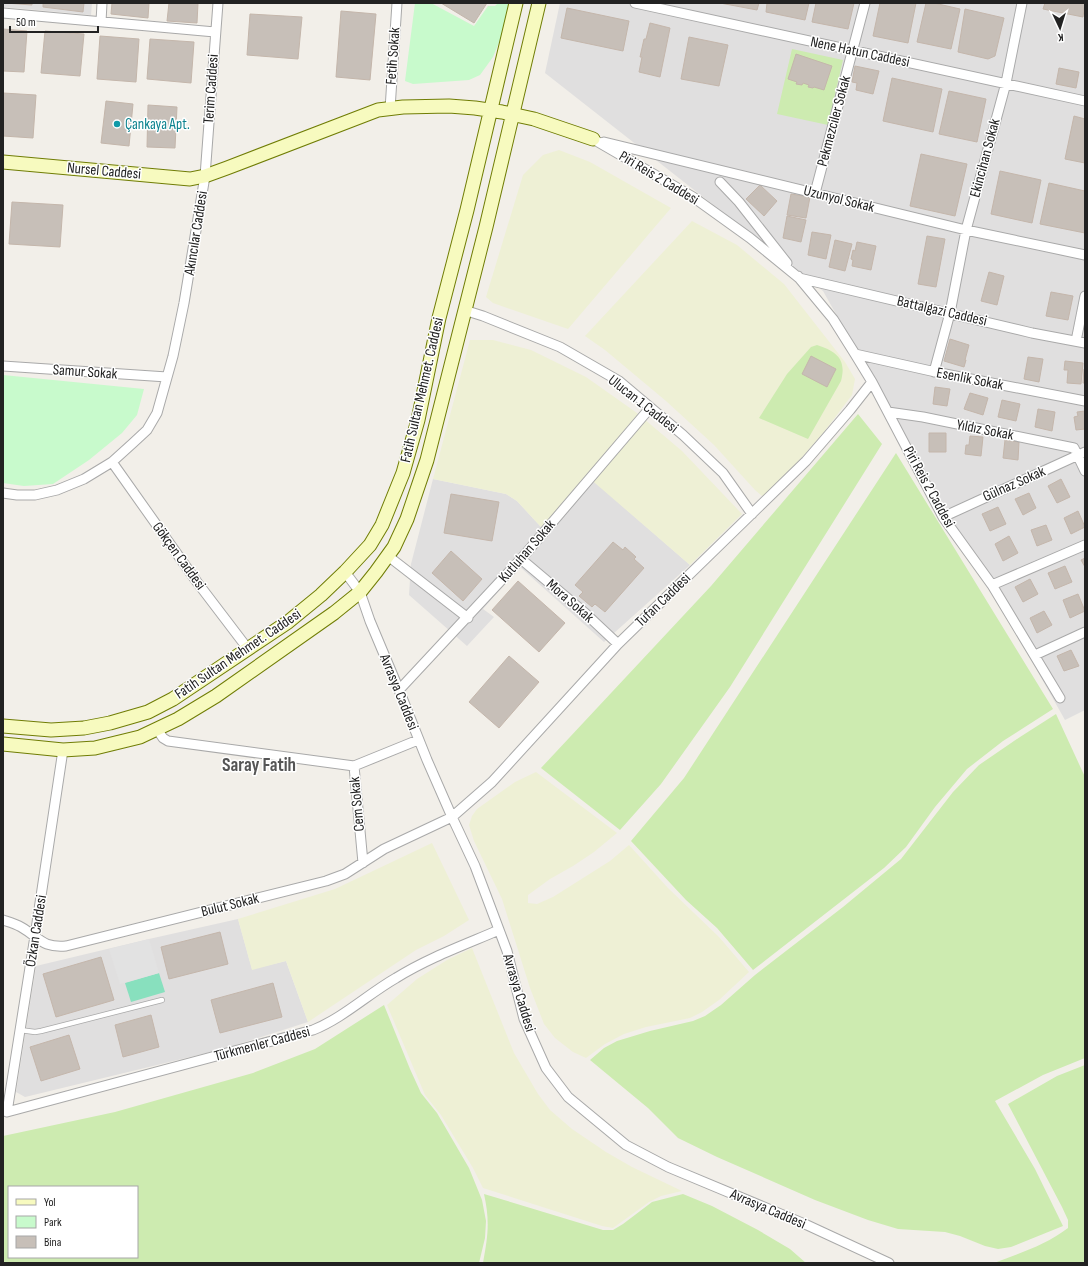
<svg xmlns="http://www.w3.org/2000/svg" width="1088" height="1266" font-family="'Sofia Sans Condensed',sans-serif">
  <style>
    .residential { fill: #e0dfdf }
    .farmland { fill: #eef0d5 }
    .grass { fill: #cdebb0; fill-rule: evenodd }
    .park { fill: #c8facc }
    .pitch { fill: #88e0be }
    .parking { fill: #e2e2e2 }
    .building { fill: #c7bfb8; stroke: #c4b6ab }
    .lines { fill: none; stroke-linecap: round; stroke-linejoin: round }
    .lane-casing { stroke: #a9a9a9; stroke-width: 6 }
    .street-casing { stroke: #a9a9a9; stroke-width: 11 }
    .secondary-casing { stroke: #707d05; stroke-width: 15 }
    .lane { stroke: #fff; stroke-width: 4.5 }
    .street { stroke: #fff; stroke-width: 9 }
    .secondary { stroke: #f7fabf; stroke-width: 13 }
    .culture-dot { fill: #0f9aa8; stroke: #fff; stroke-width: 1.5 }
    .labels { text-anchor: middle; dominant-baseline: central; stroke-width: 3; stroke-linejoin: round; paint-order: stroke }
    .street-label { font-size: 15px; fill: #222; stroke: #fff }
    .culture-label { font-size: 15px; fill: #0d838f; stroke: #fff; text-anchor: start }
    .district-label { font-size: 19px; font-weight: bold; fill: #555; stroke: #fff }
  </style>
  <rect width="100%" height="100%" fill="#f2efe9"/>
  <!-- residential -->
  <path class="residential" d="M3,3H92L91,15L3,7Z
    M560,3H1085V710L1065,720L823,291L545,73Z
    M588,476L690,565L604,642L520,567L483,609L494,617L467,646L409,595L411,564L433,479L506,494L517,501L541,527Z
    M238,919L252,969L286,961L308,1022L223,1049L25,1097L16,1092L36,966L149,939Z"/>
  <!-- farmland -->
  <path class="farmland" d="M559,150L590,162L671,208L568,329L493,303L486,297L523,175L543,155Z
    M692,221L737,245L784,284L845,362L855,379L852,395L824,432L770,494L762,496L755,490L714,445L666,401L605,350L585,336Z
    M470,340H493L531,350L586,377L637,413L682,451L742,514L690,565L588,477L541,527L517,501L506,494L433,479Z
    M536,772L617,833L594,852L573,866L550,879L528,895V903L537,904L553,897L610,861L629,845L668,888L719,937L749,972L719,1000L702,1012L690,1018L646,1027L624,1034L605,1044L586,1058L573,1052L555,1038L544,1024L530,988L502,899L474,841L469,825L472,816L477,809L515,782Z
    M432,843L469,920L444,936L416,950L308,1022L286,961L252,970L238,919L335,889Z
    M472,948L514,1053L538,1094L550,1110L572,1129L606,1152L632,1167L682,1191L661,1196L649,1202L613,1228L602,1226L483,1188L473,1168L441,1115L425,1095L387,1005L417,979L447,960Z"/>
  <!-- grass -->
  <path class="grass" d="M792,49L843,60L828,125L777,114Z
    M817,345C836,351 847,359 841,381L808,439L759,418L787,374L811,347Z
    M858,414L882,444L730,687L661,784L620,830L541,768L711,586Z
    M896,453L1053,709L1003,741L967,769L935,807L906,847L884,868L753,970L717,928L686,900L631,841L684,778Z
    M1056,714L1085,777V1058L1043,1075L995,1101L1035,1169L1063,1226L1011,1247L998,1249L985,1246L960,1236L945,1232L898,1229L868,1220L815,1200L717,1157L678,1138L648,1108L590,1060L604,1048L617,1041L650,1031L693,1021L705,1016L721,1005L755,975L843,907L901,859L953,792L979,765L1020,737Z
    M384,1005L410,1069L421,1093L437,1113L469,1168L482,1200L486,1221L485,1238L479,1263H3V1136L115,1112L253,1073L315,1049ZM9,1187H137V1257H9Z
    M1085,1065V1263H994C1020,1253 1046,1245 1068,1228V1220L1062,1207L1008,1104L1057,1076Z
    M484,1194L603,1230H613L623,1224L652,1202L683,1194L712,1206L758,1230L790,1249L806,1263H483C488,1236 490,1221 484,1194Z"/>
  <!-- park -->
  <path class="park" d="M415,3H431L474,26L488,6H495L498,3H509L502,35L493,57L480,75L469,80L413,84L405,81Z
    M3,375L144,389L137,415L122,433L89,460L53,484L24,486L3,483Z"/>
  <!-- pitch -->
  <path class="pitch" d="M159,973L165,992L131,1002L125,983Z"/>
  <!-- parking -->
  <path class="parking" d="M149,939L159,973L120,984L109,949Z"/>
  <!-- building -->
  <path class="building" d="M5,3H32V5Z
    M43,3H84L83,12L43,7Z
    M112,3H149L148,18L111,14Z
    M169,3H198L197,23L167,21Z
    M441,3H487L474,23Z
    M720,3H759L757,10Z
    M767,3H809L805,20L766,12Z
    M816,3H854L848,29L812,22Z
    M880,3H916L908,43L873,36Z
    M926,3H934L960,9L951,49L917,42Z
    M1045,3H1085L1083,17L1043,9Z
    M567,8L629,21L623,51L561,38Z
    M965,9L1004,18L995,56L988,59L958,52Z
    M341,11L376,14L370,80L336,77Z
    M250,14L302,17L298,59L247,55Z
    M650,23L670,28L660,77L639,72L642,57H640L644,39H646Z
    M3,29L27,31L24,72L3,71Z
    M45,31L84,34L80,76L41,73Z
    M100,36L139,39L136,82L97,79Z
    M689,37L728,45L719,86L681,79Z
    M150,39L194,42L191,83L147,79Z
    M796,54L832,66L824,90L814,87L813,88L808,87L809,85L803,83L802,85L796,84L797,82L788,79Z
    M855,66L879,71L873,94L856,90L857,83L852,82Z
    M1059,68L1079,72L1076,88L1056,84Z
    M892,78L942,89L933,132L883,121Z
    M949,91L986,99L977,142L939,134Z
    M3,93L36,95L33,138L3,136Z
    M106,101L133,104L129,146L101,143Z
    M148,105L177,107L175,148L147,147Z
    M1074,116L1085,119V163L1065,159Z
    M921,154L967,164L955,216L910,206Z
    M1000,171L1041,180L1032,223L991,214Z
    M1049,183L1085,191V233L1040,224Z
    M760,185L777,201L764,216L746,199Z
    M791,194L810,197L806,218L787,215Z
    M12,202L63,205L60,247L9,244Z
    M787,216L806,220L801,242L783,238Z
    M812,232L831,235L826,259L808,255Z
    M927,236L945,239L936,287L918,284Z
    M835,240L852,244L845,271L829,267Z
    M857,242L876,246L871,270L852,266L853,260L851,259L853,250L855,251Z
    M989,272L1004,276L997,305L981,301Z
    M1051,292L1073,296L1068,320L1046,316Z
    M950,339L969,345L965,360H966L964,367L944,361Z
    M811,356L836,369L827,387L802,374Z
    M1028,357L1043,359L1039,382L1024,379Z
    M1065,361L1083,363L1081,384L1067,383L1068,370H1064Z
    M1084,369H1085V383H1083Z
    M935,387L950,389L947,406L933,404Z
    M970,393L988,398L983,415L964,409Z
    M1002,400L1020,404L1016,421L998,417Z
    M1038,409L1055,412L1052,431L1035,427Z
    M1085,411V429L1076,430L1074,417L1078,416L1077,412Z
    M929,433H946V452H929Z
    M970,436L983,437L981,456L965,454L966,445H969Z
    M1005,440L1019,442L1018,460L1003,458Z
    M1061,479L1070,497L1057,503L1048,486Z
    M1029,493L1036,508L1023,515L1015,499Z
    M451,494L499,502L492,541L444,533Z
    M998,507L1006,524L990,531L982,514Z
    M1078,511L1085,527L1071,534L1064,518Z
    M1046,525L1052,540L1037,546L1031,530Z
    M1009,536L1018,553L1003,561L995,544Z
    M613,542L623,550L625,547L636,557L634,559L644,568L605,612L595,604L592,607L579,596L583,592L575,585Z
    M451,551L482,579L463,601L432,573Z
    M1085,558V567L1081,560Z
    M1065,566L1072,582L1055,589L1048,573Z
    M1030,579L1038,594L1023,602L1015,587Z
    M518,581L565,623L539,652L492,610Z
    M1078,594L1085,611L1070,618L1063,600Z
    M1044,611L1052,625L1037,633L1030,618Z
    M1071,650L1079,666L1064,671L1057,656Z
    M509,656L539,682L499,728L469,702Z
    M220,932L228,964L169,979L161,947Z
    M101,957L114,1000L56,1017L43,974Z
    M273,983L282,1017L220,1033L211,1000Z
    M151,1015L159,1047L123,1057L115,1025Z
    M69,1035L80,1069L41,1081L30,1047Z"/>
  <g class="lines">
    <!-- lane casing -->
    <g class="lane-casing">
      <path id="lane" d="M20,1030L35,1032L41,1031L162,1000"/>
    </g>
    <!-- street casing -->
    <g class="street-casing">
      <path id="street" d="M635,3L1085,101
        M3,13L215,32
        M101,22L102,3
        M390,109L397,3
        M593,139L693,197L750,238L799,278L833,319L855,354L872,382L943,517L992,585L1060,698
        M604,142L966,230L1085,255
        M720,182L739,202L787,263
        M815,193L865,3
        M798,276L799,278L1032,333L1085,343
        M464,310L483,316L560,347L619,381L683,435L723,473L752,514
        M1076,341L1085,296
        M855,354L940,373L1085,401
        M3,366L167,377
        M934,372L950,313L966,230L1006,83L1022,3
        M888,412L923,417L1074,448L1085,471
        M112,462L197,582L248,649
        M3,493L17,495H35L57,490L84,479L112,462L133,443L147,430L157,413L173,356L184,303L205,176L218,3
        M943,517L1085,452
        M388,556L468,618
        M521,559L585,613L618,644
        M345,572L360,592L370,621L399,690L427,760L452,817L475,866L507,951L524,1019L546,1068L568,1097L626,1145L668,1167L807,1225L889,1263
        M992,585L1085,545
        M1035,655L1085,632
        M399,690L521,559L650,408
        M157,729L163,738L168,741L354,766
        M63,750L35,936L7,1112L313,1030C343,1018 368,994 396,978C428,958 464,945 499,930
        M363,863L354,766L418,740
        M3,920C9,922 16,924 21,927C40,938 42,948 66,946L326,881L345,874L384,849L452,817L492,782L618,644L806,461L850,410L872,382"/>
    </g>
    <!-- secondary casing -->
    <g class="secondary-casing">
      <path id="secondary" d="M3,162L190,179L205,176L227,168L378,110L403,107L449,106L475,108L502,112L534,119L593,139
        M3,726L51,730L84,728L110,723L148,712L173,699L288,622L321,595L345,572L370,545L382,525L403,473L418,420L439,318L467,210L516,3
        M3,744L63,750L95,748L140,737L178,719L216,696L334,613L360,592L376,572L394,547L407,519L427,460L486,227L539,3"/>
    </g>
    <!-- lane -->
    <use href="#lane" class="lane"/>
    <!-- street -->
    <use href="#street" class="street"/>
    <!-- secondary -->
    <use href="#secondary" class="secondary"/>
  </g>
  <!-- markers -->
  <circle class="culture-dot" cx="117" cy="124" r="4"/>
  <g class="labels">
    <!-- street labels -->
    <g class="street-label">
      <text transform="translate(860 52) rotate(12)">Nene Hatun Caddesi</text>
      <text transform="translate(393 56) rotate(-86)">Fetih Sokak</text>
      <text transform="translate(211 89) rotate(-86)">Terim Caddesi</text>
      <text transform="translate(834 121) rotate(-75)">Pekmezciler Sokak</text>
      <text transform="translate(985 158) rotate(-75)">Ekincihan Sokak</text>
      <text transform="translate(104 171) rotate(5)">Nursel Caddesi</text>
      <text transform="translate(659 178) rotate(31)">Piri Reis 2 Caddesi</text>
      <text transform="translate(839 199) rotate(14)">Uzunyol Sokak</text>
      <text transform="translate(196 233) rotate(-81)">Akıncılar Caddesi</text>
      <text transform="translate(942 311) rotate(13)">Battalgazi Caddesi</text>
      <text transform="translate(85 372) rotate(4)">Samur Sokak</text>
      <text transform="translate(970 379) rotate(11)">Esenlik Sokak</text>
      <text transform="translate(422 390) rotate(-77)">Fatih Sultan Mehmet. Caddesi</text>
      <text transform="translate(643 404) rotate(38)">Ulucan 1 Caddesi</text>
      <text transform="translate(985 430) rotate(11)">Yıldız Sokak</text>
      <text transform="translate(1014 484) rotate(-24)">Gülnaz Sokak</text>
      <text transform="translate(929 487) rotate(61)">Piri Reis 2 Caddesi</text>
      <text transform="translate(527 551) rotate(-49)">Kutluhan Sokak</text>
      <text transform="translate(179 556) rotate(54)">Gökçen Caddesi</text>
      <text transform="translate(663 600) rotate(-44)">Tufan Caddesi</text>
      <text transform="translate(570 601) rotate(41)">Mora Sokak</text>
      <text transform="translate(238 654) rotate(-34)">Fatih Sultan Mehmet. Caddesi</text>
      <text transform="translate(399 692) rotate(68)">Avrasya Caddesi</text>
      <text transform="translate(357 804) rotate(-95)">Cem Sokak</text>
      <text transform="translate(230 905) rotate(-14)">Bulut Sokak</text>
      <text transform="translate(36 931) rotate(-81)">Özkan Caddesi</text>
      <text transform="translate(519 993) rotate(73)">Avrasya Caddesi</text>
      <text transform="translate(262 1044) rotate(-15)">Türkmenler Caddesi</text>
      <text transform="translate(768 1209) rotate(23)">Avrasya Caddesi</text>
    </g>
    <!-- culture labels -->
    <g class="culture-label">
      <text x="125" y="124">Çankaya Apt.</text>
    </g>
    <!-- district labels -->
    <g class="district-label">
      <text x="259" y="765">Saray Fatih</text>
    </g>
  </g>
  <!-- border -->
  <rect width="1088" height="1266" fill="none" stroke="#222222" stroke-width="8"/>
  <!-- legend -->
  <rect x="8" y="1186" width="130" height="72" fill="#ffffff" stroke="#a7a7a7"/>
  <rect x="16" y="1199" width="20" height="6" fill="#f7fabf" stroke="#a7a7a7"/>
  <text x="44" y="1206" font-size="12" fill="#222222">Yol</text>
  <rect x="16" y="1216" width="20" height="12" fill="#c8facc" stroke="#a7a7a7"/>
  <text x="44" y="1226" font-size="12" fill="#222222">Park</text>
  <rect x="16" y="1236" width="20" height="12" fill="#c7bfb8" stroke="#a7a7a7"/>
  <text x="44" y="1246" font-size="12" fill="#222222">Bina</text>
  <!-- north arrow -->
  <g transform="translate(1060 28) rotate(176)" stroke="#ffffff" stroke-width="3" paint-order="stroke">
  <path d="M0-3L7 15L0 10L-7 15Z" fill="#222222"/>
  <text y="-6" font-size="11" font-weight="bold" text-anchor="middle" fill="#222222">K</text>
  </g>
  <!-- scale -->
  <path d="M10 26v6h88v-6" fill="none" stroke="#222222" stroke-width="2"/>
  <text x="16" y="26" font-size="12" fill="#222222" stroke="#ffffff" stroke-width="3" paint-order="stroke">50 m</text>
</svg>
